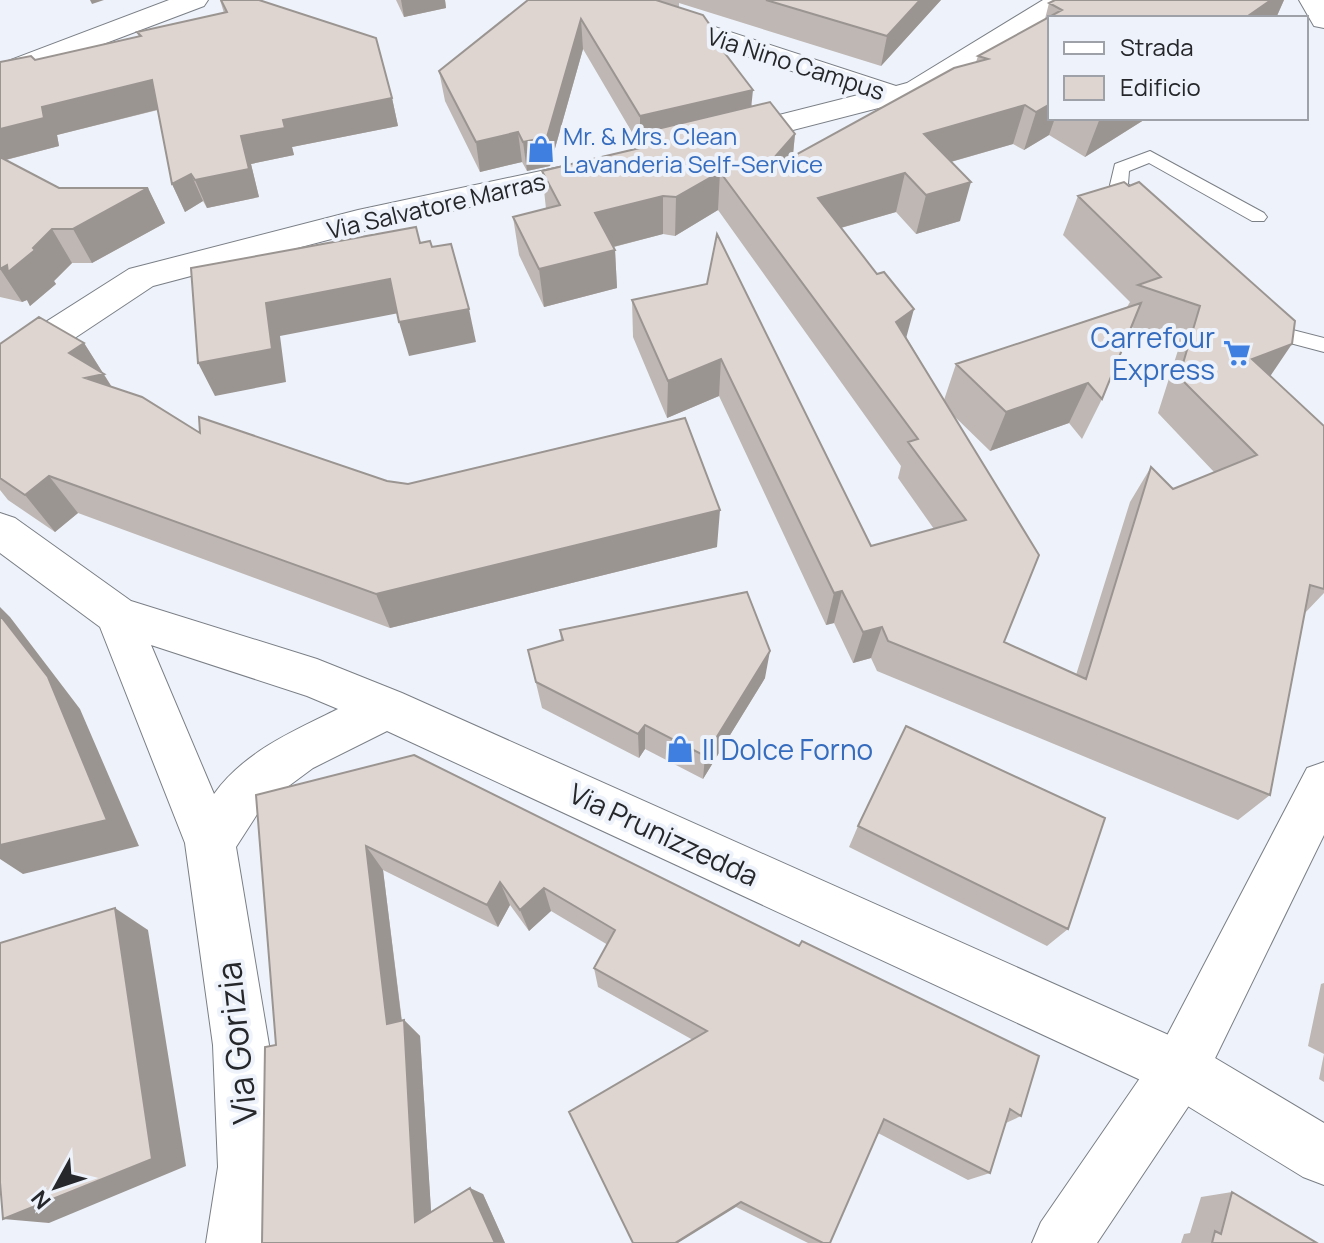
<svg xmlns="http://www.w3.org/2000/svg" width="1324" height="1243" font-family="Manrope,sans-serif">
  <style>
    .lines { fill: none; stroke-linecap: round; stroke-linejoin: round }
    .lane-casing { stroke: #7a7f86; stroke-width: 2 }
    .street-casing { stroke: #7a7f86; stroke-width: 2 }
    .secondary-casing { stroke: #7a7f86; stroke-width: 2 }
    .lane { fill: #fff; fill-rule: evenodd }
    .street { fill: #fff; fill-rule: evenodd }
    .secondary { fill: #fff; fill-rule: evenodd }
    .wall { fill: #bfb7b4; fill-rule: evenodd }
    .shaded-wall { fill: #9b9592 }
    .building { fill: #ded5d1; stroke: #9b9592; stroke-width: 2 }
    .labels { text-anchor: middle; dominant-baseline: central; stroke-width: 8; stroke-linejoin: round; paint-order: stroke }
    .far-street-label { font-size: 24px; fill: #25272a; stroke: #eef3fb }
    .far-shop-label { font-size: 24px; fill: #366cbe; stroke: #eef3fb; text-anchor: start }
    .shop-label { font-size: 28px; fill: #366cbe; stroke: #eef3fb; text-anchor: end }
    .street-label { font-size: 28px; fill: #25272a; stroke: #eef3fb }
    .near-street-label { font-size: 34px; fill: #25272a; stroke: #eef3fb }
  </style>
  <rect width="100%" height="100%" fill="#eef3fb"/>
  <g class="lines">
    <!-- lane casing -->
    <g class="lane-casing">
      <path id="lane" d="M1150,151L1264,213L1267,217L1264,221H1252L1149,163L1129,171L1128,184L1151,206L1142,212L1136,210L1110,185L1115,164Z
        M1267,319L1281,327L1324,338V352L1267,337L1257,326Z"/>
    </g>
    <!-- street casing -->
    <g class="street-casing">
      <path id="street" d="M169,0H208L204,6L0,83V64Z
        M590,0H632L896,86L907,83L1043,0H1076L1072,6L929,95L731,146L720,144L715,137L720,130L862,94L594,6Z
        M1299,0H1324V28L1314,26Z
        M602,158L613,161L618,168L613,175L358,232L153,286L13,379L0,382V351L129,269L358,210Z
        M0,513L15,518L131,601L317,659L402,693L1200,1049L1324,1123V1185L1303,1177L1160,1089L387,731L313,768L263,805L236,847L269,1045L276,1167L266,1243H206L218,1167L213,1045L185,843L100,627L0,553ZM151,645L307,696L338,709C293,731 244,752 214,794Z"/>
    </g>
    <!-- secondary casing -->
    <g class="secondary-casing">
      <path id="secondary" d="M1324,762V835L1200,1089L1097,1243H1032L1041,1222L1160,1049L1307,768Z"/>
    </g>
    <!-- lane -->
    <use href="#lane" class="lane"/>
    <!-- street -->
    <use href="#street" class="street"/>
    <!-- secondary -->
    <use href="#secondary" class="secondary"/>
  </g>
  <!-- wall -->
  <path class="wall" d="M220,0H259L392,98L398,126L292,147L294,155L251,164L259,197L207,208L203,201L185,212L172,184L158,110L57,135L59,146L6,160L59,188H148L165,223L92,263H72L54,281L56,284L30,306L27,300L22,302L0,297V62L35,60L139,37L137,32L224,13Z
    M396,0H445L446,8L404,17Z
    M528,0H941L881,66L679,3V7L728,51V57L752,106L795,134L793,156L976,62L978,56L1045,19L1049,3L1284,0L1276,18H1050V118H1147L1085,157L1049,135L1024,150L1013,144L951,162L960,221L916,234L896,212L841,228L944,400L956,364L1127,307L1130,302L1063,235L1078,196L1124,182L1270,377L1324,426V593L1304,614L1270,795L1238,820L877,671L871,658L853,663L834,623L826,625L719,396L667,418L633,337L632,300L707,284L871,546L934,529L898,478L901,466L718,210L675,236L663,234L614,247L615,250L617,288L544,307L519,255L513,217L546,209L542,171L654,144V143L640,146L583,49L550,166L527,171L522,162L480,172L445,101L439,71ZM1131,327L1180,344L1158,413L1214,472L1173,489L1151,467L1130,502L1076,675L1004,642L953,415L990,451L1069,423L1082,439L1102,399Z
    M84,343L112,387L200,433L387,481L717,547L390,628L78,513L55,532L8,500L0,490V344Z
    M560,630L765,678L703,779L645,749L639,758L542,708L528,650L561,641Z
    M414,755L1021,1116L1006,1123L990,1173L968,1180L878,1133L830,1243H808L736,1207L693,1040L598,987L594,968L608,945L551,911L529,931L510,905L498,927L383,870L402,1021L404,1020L420,1036L431,1212L483,1194L505,1243H262L276,1045L256,795Z
    M858,826L1068,929L1047,946L849,847Z
    M1324,983V1082L1319,1079L1324,1054L1308,1046L1321,984Z
    M1232,1192L1317,1243H1181L1184,1234L1190,1233L1201,1197Z"/>
  <!-- shaded-wall -->
  <path class="shaded-wall" d="M90,0H104L92,4Z
    M401,0H445L446,8L404,17Z
    M920,0H941L881,66L887,36Z
    M1271,0H1284L1276,18H1245Z
    M581,19L583,49L550,166L527,171L523,142Z
    M152,80L164,108L57,135L59,146L1,161L0,160V129L42,107Z
    M753,90L750,119L653,130L654,143L640,146V116Z
    M392,98L398,126L292,147L294,155L251,164L259,197L207,208L195,180L241,136L283,120Z
    M1050,104V118H1055L1049,135L1024,150L1036,112Z
    M1025,105L1013,144L915,172L924,134Z
    M1100,118H1147L1085,157Z
    M518,132L522,162L480,172L476,142Z
    M795,134L791,173L759,175Z
    M720,172L718,210L675,236L676,197Z
    M905,173L896,212L812,236L818,198Z
    M191,174L203,201L185,212L172,184Z
    M971,182L960,221L916,234L926,195Z
    M148,188L165,223L92,263L73,229Z
    M663,196V234L597,251L595,213Z
    M52,229L72,263L54,281L56,284L30,306L27,300L22,302L0,269L33,248Z
    M615,250L617,288L544,307L539,269Z
    M390,279L399,313L280,336L286,382L215,396L198,363L266,303Z
    M469,309L476,342L409,356L399,322Z
    M914,309L904,346L896,322Z
    M84,343L128,413L85,378L69,353Z
    M1292,344L1267,381L1252,359Z
    M721,359L719,396L667,418L668,381Z
    M1088,383L1069,423L990,451L1006,412Z
    M49,476L78,513L55,532L25,495Z
    M720,510L717,547L390,628L376,594Z
    M842,591L834,623L826,625L834,593Z
    M0,607L10,617L80,709L139,846L23,874L0,859Z
    M882,627L871,658L853,663L863,632Z
    M770,651L765,678L703,779L705,756Z
    M645,725V749L639,758L638,734Z
    M366,846L383,870L404,1040L387,1024Z
    M500,882L510,905L498,927L487,905Z
    M544,888L551,911L529,931L520,910Z
    M115,908L148,930L186,1166L49,1223L3,1219Z
    M404,1020L420,1036L432,1226L415,1222Z
    M470,1188L483,1194L505,1243H495Z
    M741,1202L736,1207L678,1243H675Z"/>
  <!-- building -->
  <path class="building" d="M221,0H259L376,38L392,98L283,120L285,128L241,136L249,169L195,180L191,174L172,184L152,80L42,107L44,118L0,129V62L31,56L35,60L141,36L137,32L227,12Z
    M528,0H656L703,15L728,51L724,52L753,90L640,116L581,19L547,137L523,142L518,132L476,142L439,71Z
    M766,0H920L887,36Z
    M1055,0H1271L1245,18H1050V104L1036,112L1025,105L924,134L971,182L926,195L905,173L818,198L877,274L884,272L914,309L896,322L1039,555L1004,642L1086,679L1151,467L1173,489L1257,455L1179,377L1200,306L1138,285L1161,277L1078,196L1124,182L1129,186L1139,182L1295,321L1292,344L1252,359L1324,426V589L1310,585L1270,795L888,641L882,627L863,632L842,591L834,593L721,359L668,381L632,300L707,284L717,234L871,546L966,520L908,442L918,439L720,172L676,197L663,196L595,213L615,250L539,269L513,217L560,205L542,171L661,143L653,130L770,102L795,134L759,175L954,68L988,59L978,56L1062,10L1049,3Z
    M0,157L59,188H148L73,229H52L33,248L35,250L8,272L7,265L0,269Z
    M416,227L420,243L430,241L432,247L451,244L469,309L399,322L390,279L266,303L272,349L198,363L191,268Z
    M1141,303L1102,399L1088,383L1006,412L956,364Z
    M39,317L84,343L69,353L104,374L85,378L142,397L200,433L199,417L387,481L408,484L685,418L720,510L376,594L49,476L25,495L0,478V344Z
    M747,592L770,651L705,756L645,725L638,734L536,682L528,650L563,640L560,630Z
    M0,615L48,677L107,820L0,845Z
    M906,726L1105,818L1068,929L858,826Z
    M414,755L799,946L802,941L1039,1056L1021,1116L1010,1109L990,1173L884,1119L830,1243H823L741,1202L675,1243H633L569,1112L707,1031L594,968L615,930L544,888L520,910L500,882L487,905L366,846L387,1024L404,1020L415,1222L470,1188L495,1243H262L265,1047L276,1045L256,795Z
    M115,908L152,1159L3,1219L0,1182V943Z
    M1232,1192L1317,1243H1212L1215,1231L1221,1234Z"/>
  <!-- icons -->
  <defs>
    <g id="shop-bare" transform="scale(2.16)"><path d="M-5-2.5h2.3a2.7 3.5 0 0 1 5.4 0H5L5.5 6h-11ZM-1.5-2.5h3a1.5 2.3 0 0 0-3 0Z" fill="#3f7fe0" stroke="#eef3fb" stroke-width="2.5" paint-order="stroke"/></g>
    <g id="supermarket-bare" transform="scale(2.16)"><path d="M-6-5.5h2.5l.6 2H6L4.5 2H-2.5L-4.4-4H-6ZM-1.5 3.2a1.3 1.3 0 1 0 .1 0ZM3 3.2a1.3 1.3 0 1 0 .1 0Z" fill="#3f7fe0" stroke="#eef3fb" stroke-width="2.5" paint-order="stroke"/></g>
  </defs>
  <g fill-rule="evenodd">
    <use href="#shop-bare" x="541" y="149"/>
    <use href="#supermarket-bare" x="1237" y="353"/>
    <use href="#shop-bare" x="680" y="749"/>
  </g>
  <g class="labels">
    <!-- far-street labels -->
    <g class="far-street-label">
      <text transform="translate(796 63) rotate(18)">Via Nino Campus</text>
      <text transform="translate(436 205) rotate(-13)">Via Salvatore Marras</text>
    </g>
    <!-- far-shop labels -->
    <g class="far-shop-label">
      <text x="563" y="135">Mr. &amp; Mrs. Clean<tspan x="563" dy="28">Lavanderia Self-Service</tspan></text>
    </g>
    <!-- shop labels -->
    <g class="shop-label">
      <text x="1215" y="337">Carrefour<tspan x="1215" dy="32">Express</tspan></text>
      <text x="702" y="749" text-anchor="start">Il Dolce Forno</text>
    </g>
    <!-- street labels -->
    <g class="street-label">
      <text transform="translate(664 834) rotate(25)">Via Prunizzedda</text>
    </g>
    <!-- near-street labels -->
    <g class="near-street-label">
      <text transform="translate(236 1043) rotate(-96)">Via Gorizia</text>
    </g>
  </g>
  <!-- legend -->
  <rect x="1048" y="16" width="260" height="104" fill="#eef3fb" stroke="#9ea1a7" stroke-width="2"/>
  <rect x="1064" y="42" width="40" height="12" fill="#ffffff" stroke="#9ea1a7" stroke-width="2"/>
  <text x="1120" y="56" font-size="24" fill="#25272a">Strada</text>
  <rect x="1064" y="76" width="40" height="24" fill="#ded5d1" stroke="#9ea1a7" stroke-width="2"/>
  <text x="1120" y="96" font-size="24" fill="#25272a">Edificio</text>
  <!-- north arrow -->
  <g transform="translate(56 1187) rotate(230)" stroke="#eef3fb" stroke-width="6" paint-order="stroke">
  <path d="M0-6L14 30L0 20L-14 30Z" fill="#25272a"/>
  <text y="-12" font-size="22" font-weight="bold" text-anchor="middle" fill="#25272a">N</text>
  </g>
</svg>
